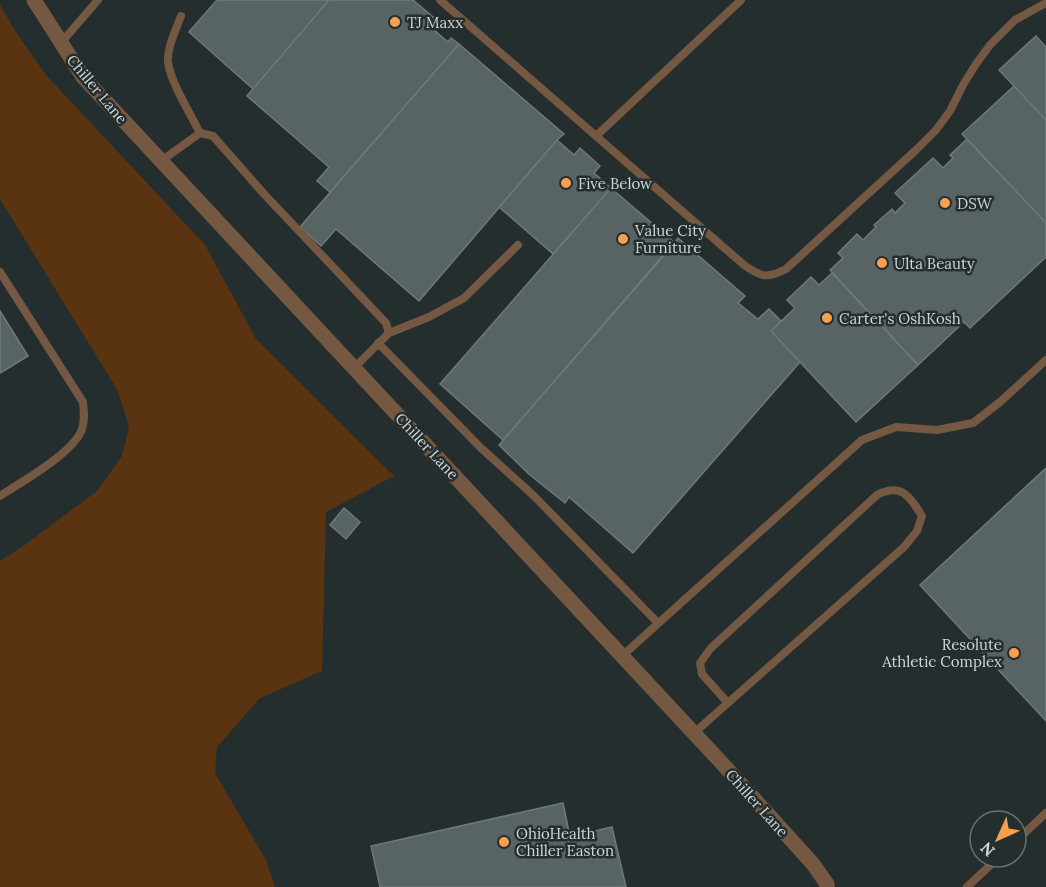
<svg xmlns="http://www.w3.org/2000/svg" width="1046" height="887" font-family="Lora,serif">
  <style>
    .green { fill: #5a3410 }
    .building { fill: #586363; stroke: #6e7979; stroke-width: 1.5 }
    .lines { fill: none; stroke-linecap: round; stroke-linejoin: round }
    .lane { stroke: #755841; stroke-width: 8 }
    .street { stroke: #755841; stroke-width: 15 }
    .poi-dot { fill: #fa9f4e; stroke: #242e2e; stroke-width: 2 }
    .labels { text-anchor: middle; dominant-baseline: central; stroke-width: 5; stroke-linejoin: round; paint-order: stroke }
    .poi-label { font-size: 15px; fill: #ced5d5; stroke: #242e2e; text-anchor: start }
    .street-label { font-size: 15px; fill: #ced5d5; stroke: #242e2e }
  </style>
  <rect width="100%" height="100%" fill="#242e2e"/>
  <!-- green -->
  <path class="green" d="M0,5L16,32L46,75L205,245L256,339L394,476L326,512L322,671L260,698L217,747L215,773L266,860L275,887H0V561L22,547L97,491L122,456L129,427L118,391L0,199Z"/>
  <!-- building -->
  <path class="building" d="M217,0H329L253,89L189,32Z
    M329,0H413L439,22L433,29L448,42L451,38L459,44L330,192L317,181L329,167L247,96Z
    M1036,36L1046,47V120L999,70Z
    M459,44L564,134L557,140L419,301L336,229L321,246L300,227Z
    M1014,86L1046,120V223L962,134Z
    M967,139L1046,223V257L970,328L964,322L918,365L830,270L843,258L838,253L857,234L863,240L876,227L874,225L892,209L895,213L905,203L895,193L933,158L943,168L953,158L950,155Z
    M557,140L574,155L580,148L600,166L594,173L611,188L553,254L499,207Z
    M611,188L675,243L503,440L440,384Z
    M678,238L745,296L738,303L758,319L769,309L781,321L771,331L800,362L633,553L569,497L565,503L530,475L499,445Z
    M832,273L918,365L856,422L771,331L795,308L787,300L811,277L819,285Z
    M0,311L28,356L0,373Z
    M1046,468V721L920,585Z
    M344,508L360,522L346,539L330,525Z
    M563,803L570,837L612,827L626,887H380L371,846Z"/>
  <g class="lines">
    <!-- lane -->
    <path class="lane" d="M440,0L744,265C761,277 767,279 786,269L916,150L936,130L950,111L963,85L976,64L990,45L1015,20L1046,3
      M181,16C176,30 167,47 168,62C170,81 191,115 200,133
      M60,44L98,0
      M596,136L741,0
      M161,161L200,133L213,136L264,194L386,323L389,333L354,368
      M0,272L83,402C84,411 85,420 82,429C74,453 21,482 0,496
      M389,333L429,317L464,298L518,245
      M378,343L481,448L534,496L658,623
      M622,656L862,440L896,427L937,430L973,423L1000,402L1046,360
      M694,733L904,547L917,531L922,516C909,495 901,483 877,495L711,648L700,663L702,674L728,703
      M1016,841L1046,813
      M967,887L999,857"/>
    <!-- street -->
    <path class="street" d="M34,0L83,77L719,760L813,864L827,884V887"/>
  </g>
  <!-- markers -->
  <g class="poi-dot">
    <circle cx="395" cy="22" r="6"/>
    <circle cx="566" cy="183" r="6"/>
    <circle cx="945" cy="203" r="6"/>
    <circle cx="623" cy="239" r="6"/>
    <circle cx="882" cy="263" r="6"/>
    <circle cx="827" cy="318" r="6"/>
    <circle cx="1014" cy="653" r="6"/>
    <circle cx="504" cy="842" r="6"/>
  </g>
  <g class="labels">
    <!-- poi labels -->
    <g class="poi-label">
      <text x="407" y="22">TJ Maxx</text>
      <text x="578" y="183">Five Below</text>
      <text x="957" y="203">DSW</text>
      <text x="635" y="230">Value City<tspan x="635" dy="17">Furniture</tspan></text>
      <text x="894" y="263">Ulta Beauty</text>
      <text x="839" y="318">Carter's OshKosh</text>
      <text x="1002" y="644" text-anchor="end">Resolute<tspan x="1002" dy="17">Athletic Complex</tspan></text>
      <text x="516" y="833">OhioHealth<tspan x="516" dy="17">Chiller Easton</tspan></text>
    </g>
    <!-- street labels -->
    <g class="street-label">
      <text transform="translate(97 89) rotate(50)">Chiller Lane</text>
      <text transform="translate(427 446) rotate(47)">Chiller Lane</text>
      <text transform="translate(757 803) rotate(48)">Chiller Lane</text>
    </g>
  </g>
  <!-- north arrow -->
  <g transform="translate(998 839) rotate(225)"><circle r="28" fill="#242e2e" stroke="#687171" stroke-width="1.5"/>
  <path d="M0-4.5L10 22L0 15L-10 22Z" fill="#fa9f4e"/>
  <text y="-9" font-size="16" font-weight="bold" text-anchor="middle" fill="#ced5d5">N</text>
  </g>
</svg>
